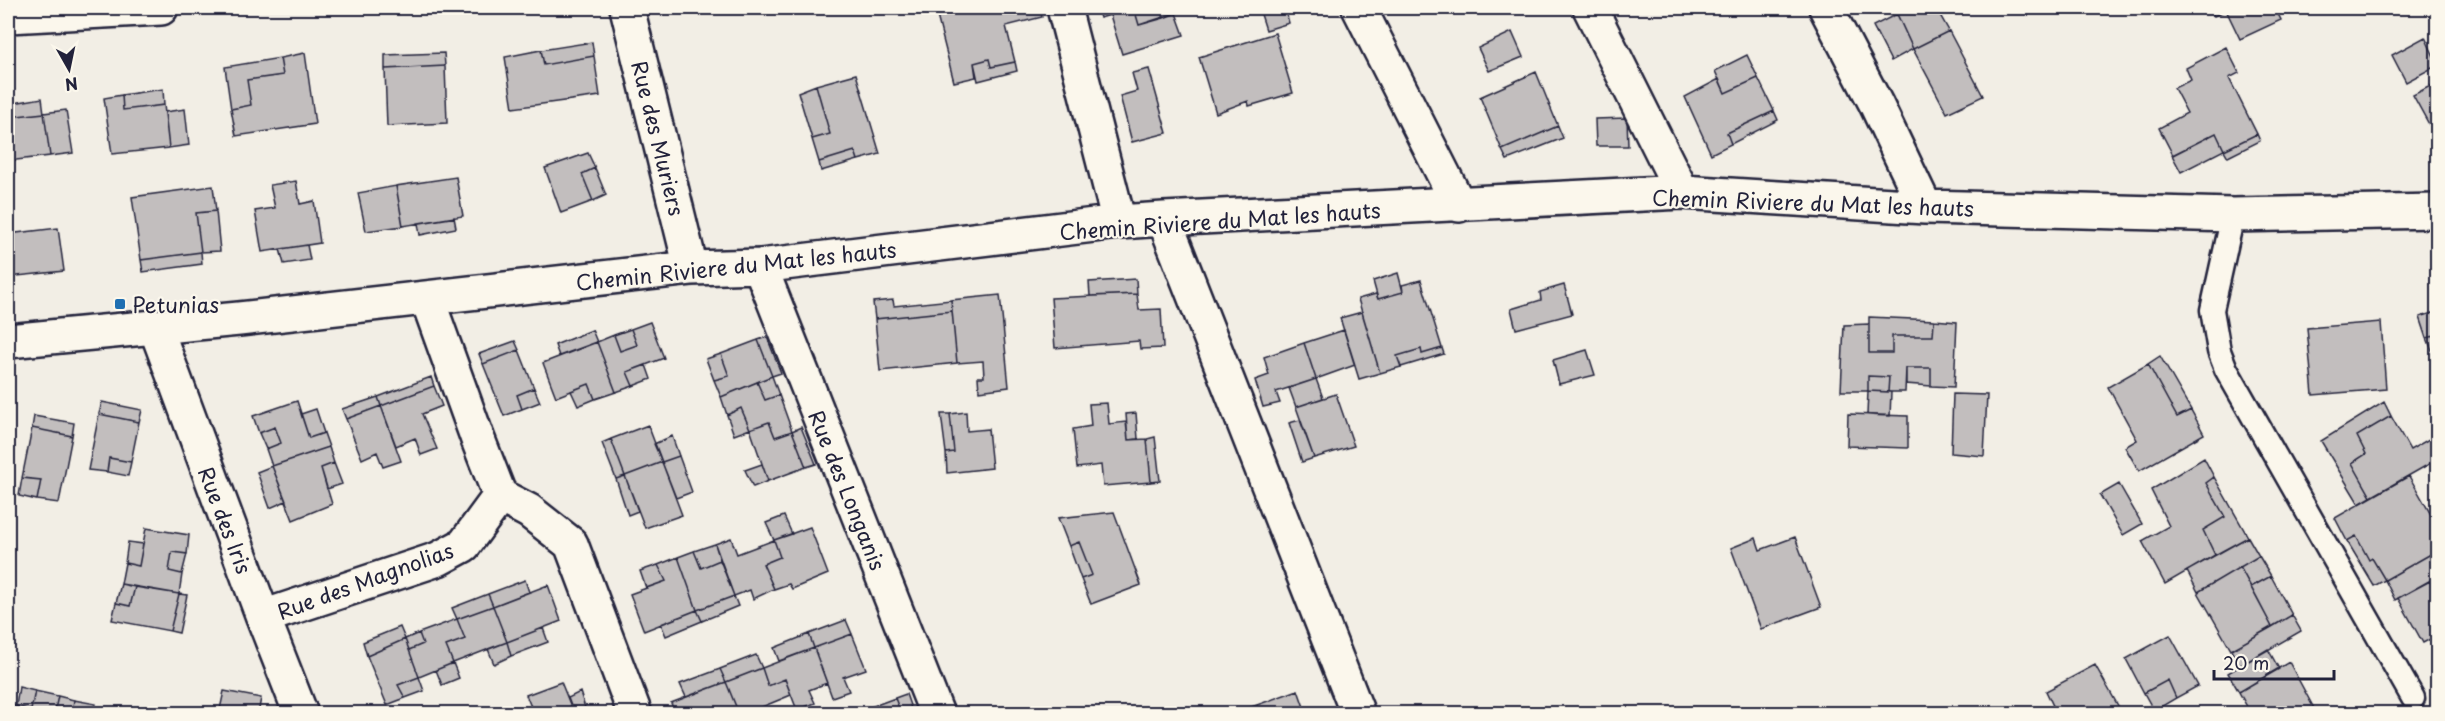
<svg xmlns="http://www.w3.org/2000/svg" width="2445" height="721" font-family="'Playpen Sans',sans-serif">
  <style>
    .building { fill: #c2bebe; stroke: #22223b; stroke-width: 1.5 }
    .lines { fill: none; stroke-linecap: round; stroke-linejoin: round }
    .lane-casing { stroke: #22223b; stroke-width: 27 }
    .street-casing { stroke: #22223b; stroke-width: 38 }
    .lane { stroke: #fbf7ec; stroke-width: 22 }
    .street { stroke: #fbf7ec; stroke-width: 33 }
    .poi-dot { fill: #1f6fb2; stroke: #fbf7ec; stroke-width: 2 }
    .labels { text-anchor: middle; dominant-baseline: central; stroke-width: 4.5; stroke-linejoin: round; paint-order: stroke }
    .street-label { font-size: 21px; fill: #22223b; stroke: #fbf7ec }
    .poi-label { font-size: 21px; fill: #22223b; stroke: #fbf7ec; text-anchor: start }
  </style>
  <rect width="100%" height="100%" fill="#f2eee5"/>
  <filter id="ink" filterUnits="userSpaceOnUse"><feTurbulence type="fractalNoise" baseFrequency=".0167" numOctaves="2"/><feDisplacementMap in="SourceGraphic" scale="12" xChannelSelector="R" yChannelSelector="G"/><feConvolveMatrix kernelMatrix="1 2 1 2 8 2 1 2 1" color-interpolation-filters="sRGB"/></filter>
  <g filter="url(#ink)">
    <!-- building -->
    <path class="building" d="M935,8H1040L1042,17L1006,26L1015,62L991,67L989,59L974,63L976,77L954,82Z
      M1097,8H1134L1100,18Z
      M1134,8L1139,25L1176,13L1184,35L1122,54L1110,15Z
      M1134,8H1161L1164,18L1139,25Z
      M1161,8H1174L1176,13L1164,18Z
      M1259,8H1285L1289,23L1266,30Z
      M1910,8H1936L1949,31L1913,49L1897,14Z
      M2210,8H2275L2281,20L2240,39L2226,10L2214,16Z
      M1897,14L1913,49L1891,61L1873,26Z
      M1949,31L1983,96L1947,113L1913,49Z
      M1512,32L1523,57L1489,71L1478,48Z
      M1275,33L1293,93L1249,106L1248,101L1216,113L1199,57Z
      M2425,37L2438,65L2406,82L2392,55Z
      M592,42L594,56L544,65L541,50Z
      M2226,47L2239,73L2229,78L2257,134L2224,150L2216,133L2173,155L2159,128L2187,113L2174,88L2191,80L2186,68Z
      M541,50L544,65L594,56L600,96L513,108L505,57Z
      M305,53L315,124L236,136L231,109L251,105L247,80L283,75L280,58Z
      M444,53L445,66L385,69V55Z
      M1747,55L1758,78L1725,93L1715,71Z
      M280,58L283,75L247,80L251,105L231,109L225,67Z
      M989,59L991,67L1015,62L1017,71L978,81L974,63Z
      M445,66L447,123L387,126L385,69Z
      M1149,69L1167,133L1132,142L1120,96L1137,91L1132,73Z
      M1536,72L1558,126L1502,150L1480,97Z
      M856,74L880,154L858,160L855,151L819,162L812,139L830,134L816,85Z
      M1758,78L1774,111L1727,133L1731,144L1711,154L1685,97L1719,79L1725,93Z
      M2438,82V136L2436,137L2413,95Z
      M816,85L830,134L812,139L798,92Z
      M163,89L164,105L123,110L122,95Z
      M122,95L123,110L164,105L169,148L112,154L104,98Z
      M42,98L44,113L8,117V104Z
      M185,109L189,145L169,148L165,112Z
      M66,110L73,153L50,156L44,113Z
      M1774,111L1778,120L1731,144L1727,133Z
      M44,113L50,156L8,161V117Z
      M1627,118L1628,146H1596L1595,119Z
      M1558,126L1563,138L1507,160L1502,150Z
      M2216,133L2224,150L2181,172L2172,155Z
      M2257,134L2260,141L2228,157L2224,150Z
      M855,151L858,160L821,171L819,162Z
      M588,153L595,168L582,174L593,201L561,213L545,168Z
      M595,168L606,195L593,201L582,174Z
      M456,177L463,216L403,226L396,186Z
      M296,181L300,204L314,201L320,243L262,252L255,211L275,208L270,185Z
      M213,186L216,211L196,213L201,252L141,260L132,197Z
      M396,186L403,226L366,231L358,193Z
      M216,211L220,251L201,252L196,213Z
      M454,217L456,228L420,235L418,223Z
      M58,228L64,271L8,277V234Z
      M307,245L310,260L284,264L280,249Z
      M201,252L202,264L143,272L141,260Z
      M1398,273L1403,292L1378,299L1373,281Z
      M1136,279L1137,294L1090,296L1089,282Z
      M1421,280L1442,348L1422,354L1421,349L1397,356L1401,367L1380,373L1358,299L1376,294L1378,299L1403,292L1402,285Z
      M1564,285L1572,314L1516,329L1511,309L1541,300L1540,292Z
      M1137,294L1139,310L1161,309L1163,348L1140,349L1139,341L1055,348L1051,298Z
      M1000,295L1009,387L979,391L978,377H984L983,361L957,363L951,300Z
      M893,300L894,306L951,300L952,311L875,319L873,302Z
      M952,311L957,363L880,371L875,319Z
      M2438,311V335L2427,338L2420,317Z
      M1362,312L1380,373L1359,379L1340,318Z
      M1869,317L1934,320L1933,336H1892V353H1869Z
      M1934,320L1957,322L1954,387L1931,386V368H1906L1905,392H1888L1889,377L1868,376V391H1841L1844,325L1869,324V353H1892V336H1933Z
      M650,322L664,358L627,372L633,386L616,392L597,342L614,335L620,351L637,345L631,329Z
      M2381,322L2386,389L2313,395L2307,328Z
      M631,329L637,345L620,351L614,335Z
      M592,330L597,342L559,356L555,345Z
      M1344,330L1355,365L1316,379L1304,343Z
      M2438,335V365L2427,338Z
      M767,337L781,373L772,376L758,340Z
      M758,340L772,376L721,397L714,380L729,376L721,354Z
      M515,341L519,350L483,364L479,354Z
      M597,342L616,392L595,399L589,384L556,397L543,363Z
      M1304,343L1316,379L1276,392L1280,403L1263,407L1255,380L1269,375L1264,357Z
      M1442,348L1444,354L1401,367L1397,356L1421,349L1422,354Z
      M519,350L534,388L517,395L522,409L504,416L483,364Z
      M1587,350L1595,375L1559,384L1553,360Z
      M721,354L729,376L714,380L706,359Z
      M2160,356L2191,410L2177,417L2148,364Z
      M2148,364L2177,417L2191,410L2204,434L2139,471L2125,447L2137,440L2108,387Z
      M646,365L651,379L633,386L627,372Z
      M1906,368H1931V386L1906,384Z
      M772,376L779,395L765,400L757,382Z
      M1868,376L1889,377L1888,392L1868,391Z
      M431,377L434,386L381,406L378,397Z
      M1316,379L1323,398L1296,407L1289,388Z
      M757,382L765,400L779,395L792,431L775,437L769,422L750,429L741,408L727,415L721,397Z
      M589,384L595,399L578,406L571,391Z
      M434,386L442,406L422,414L437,449L421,455L415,438L396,446L381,406Z
      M534,388L540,402L522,409L517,395Z
      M1868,391L1891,392L1890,416L1867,415Z
      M1336,394L1354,446L1314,458L1296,407Z
      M1953,394L1987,395L1984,456L1951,453Z
      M378,397L381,406L346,419L342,409Z
      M297,401L309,438L324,433L329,447L272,466L266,449L281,443L275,427L259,433L253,416Z
      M102,402L142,410L139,422L99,414Z
      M2384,402L2391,416L2357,436L2366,454L2352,463L2371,497L2359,504L2321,441Z
      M1107,403L1109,424L1126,422L1128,440L1147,439L1151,482L1103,486L1101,465L1077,468L1073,429L1091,426L1089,404Z
      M381,406L401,461L383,467L377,452L362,459L346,419Z
      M741,408L750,429L734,435L727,415Z
      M316,409L324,433L309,438L301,414Z
      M966,412L967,431L988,429L992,468L947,473L946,453L954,452L950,414Z
      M1136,413L1138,439L1128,440L1126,414Z
      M99,414L139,422L131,462L109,458L107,472L88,470Z
      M941,414H950L954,452L946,453Z
      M1848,414L1908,416V448L1847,446Z
      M34,416L74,423L72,436L32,428Z
      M2391,416L2410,450L2436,435L2438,459L2371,497L2352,463L2366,454L2357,436Z
      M1300,420L1314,458L1302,462L1289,423Z
      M769,422L775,437L792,431L806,467L768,481L750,429Z
      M648,425L662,462L625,476L611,439Z
      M275,427L281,443L266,449L259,433Z
      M801,427L816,464L806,467L792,431Z
      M32,428L72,436L59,503L37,500L41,480L22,478Z
      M672,436L679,456L662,462L654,444Z
      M1155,437L1160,481L1151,482L1147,439Z
      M611,439L625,476L616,479L602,443Z
      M329,447L334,463L321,468L332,504L293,520L272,466Z
      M679,456L692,492L676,498L662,462Z
      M109,458L131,462L128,476L107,472Z
      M2204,458L2214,477L2206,483L2225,517L2203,530L2215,555L2165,584L2142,541L2169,526L2151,490Z
      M662,462L682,515L645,528L625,476Z
      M334,463L342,484L327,489L321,468Z
      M762,464L768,481L753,487L745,470Z
      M272,466L286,501L270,508L257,472Z
      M625,476L638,511L628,515L616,479Z
      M2409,476L2438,527V550L2385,580L2372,558L2369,560L2356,536L2347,541L2335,518Z
      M2214,477L2248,537L2215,555L2203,530L2225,517L2206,483Z
      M22,478L41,480L37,500L19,496Z
      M2119,484L2142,524L2123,535L2100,495Z
      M1114,512L1141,585L1091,604L1081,579L1092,575L1079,542L1069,546L1058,518Z
      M784,516L792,534L774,540L766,523Z
      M810,527L828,574L792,589L789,584L774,589L763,564L780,557L774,540Z
      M146,528L189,535L187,554L172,552L169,571L182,574L179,594L121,584L125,563L139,566Z
      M2356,536L2369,560L2372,558L2385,580L2374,586L2347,541Z
      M1795,537L1821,607L1761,629L1731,548L1756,538L1760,550Z
      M2248,537L2259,556L2198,592L2187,571Z
      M731,538L737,554L774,540L780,557L763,564L774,589L753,599L750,590L734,596L715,544Z
      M128,542L143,544L139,566L125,563Z
      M1079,542L1092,575L1081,579L1069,546Z
      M715,544L720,560L701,568L694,551Z
      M2438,550V576L2395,600L2385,580Z
      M694,551L701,568L720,560L734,596L697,610L678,557Z
      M172,552L187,554L182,574L169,571Z
      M2259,556L2271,576L2251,587L2240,567Z
      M678,557L697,610L644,631L630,594L666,581L658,565Z
      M658,565L666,581L646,588L640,571Z
      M2240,567L2272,627L2231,650L2198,592Z
      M2271,576L2292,615L2272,627L2251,587Z
      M525,580L529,592L493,606L488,594Z
      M2430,581L2438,595V635L2423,643L2398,598Z
      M121,584L135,587L130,606L116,603Z
      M548,585L561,621L507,642L493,606Z
      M135,587L179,594L170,631L112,620L116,603L130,606Z
      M179,594L187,595L179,633L170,631Z
      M488,594L493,606L457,619L452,608Z
      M734,596L738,606L702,621L697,610Z
      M493,606L507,642L453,663L446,646L465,639L457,619Z
      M697,610L702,621L666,636L661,624Z
      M2292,615L2301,631L2240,666L2231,650Z
      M457,619L465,639L446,646L453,663L419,677L409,650L423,644L419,633Z
      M846,620L852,634L814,648L809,634Z
      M400,627L405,639L367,656L363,642Z
      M543,628L548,642L511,656L507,642Z
      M419,633L423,644L409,650L405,639Z
      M809,634L814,648L779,661L774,648Z
      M852,634L866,669L843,677L849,691L832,697L814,648Z
      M2170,635L2198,686L2176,698L2168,680L2144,693L2126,659Z
      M405,639L419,677L398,685L405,698L387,705L367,656Z
      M507,642L511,656L494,664L488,649Z
      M814,648L827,683L809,690L815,703L797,710L785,679L768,686L762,668Z
      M2268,649L2279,669L2239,692L2228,673Z
      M756,655L762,668L726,682L720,669Z
      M2289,662L2317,714H2251L2239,692Z
      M453,663L459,678L442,685L436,670Z
      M2095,665L2121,711L2116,714H2057L2046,691Z
      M762,668L768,686L785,679L791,695L745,714H739L726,682Z
      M720,669L726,682L686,697L680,684Z
      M419,677L424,691L405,698L398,685Z
      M2168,680L2176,698L2154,711L2144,693Z
      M561,682L574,714H534L526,695Z
      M726,682L739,714H675L671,703Z
      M19,687L35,691L31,710L16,706Z
      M1298,690L1305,710L1298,714H1260L1257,705Z
      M35,691L58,696L54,714H8V704L31,710Z
      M224,691L261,698L258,714H219Z
      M580,692L587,714H574L568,698Z
      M906,694L913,714H901L895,698Z
      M58,696L74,700L72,714H54Z
      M895,698L901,714L857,712L879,704Z
      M74,700L96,704L94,714H72Z
      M1257,705L1260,714H1234V713Z"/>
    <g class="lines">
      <!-- lane casing -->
      <g class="lane-casing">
        <path id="lane" d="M2233,215L2212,310L2219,351L2226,369L2413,698"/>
      </g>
      <!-- street casing -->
      <g class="street-casing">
        <path id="street" d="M627,8L691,268
          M1064,8L1119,222
          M1359,8L1459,205
          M1590,8L1682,192
          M1826,8L1876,104L1925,207
          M8,16L161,8
          M1164,219L1358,714
          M760,266L937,714
          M427,298L477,437L500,496
          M155,326L263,617L301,714
          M8,341L239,319L691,268L760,266L1119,222L1164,219L1682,192L1925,207L2233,215L2438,211
          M263,617L438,559L464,545L500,496L529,511L571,544L635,714"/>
      </g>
      <!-- lane -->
      <use href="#lane" class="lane"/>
      <!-- street -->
      <use href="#street" class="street"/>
    </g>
  </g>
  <!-- markers -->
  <rect class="poi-dot" x="114" y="298" width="12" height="12" rx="3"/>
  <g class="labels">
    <!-- street labels -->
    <g class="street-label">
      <text transform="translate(659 138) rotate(76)">Rue des Muriers</text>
      <text transform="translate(1813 202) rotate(2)">Chemin Riviere du Mat les hauts</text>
      <text transform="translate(1220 220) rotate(-4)">Chemin Riviere du Mat les hauts</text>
      <text transform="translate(736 265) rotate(-6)">Chemin Riviere du Mat les hauts</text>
      <text transform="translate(848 490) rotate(68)">Rue des Longanis</text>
      <text transform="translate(226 520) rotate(69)">Rue des Iris</text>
      <text transform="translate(365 580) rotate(-20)">Rue des Magnolias</text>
    </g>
    <!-- poi labels -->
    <g class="poi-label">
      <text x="132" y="304">Petunias</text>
    </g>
  </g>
  <!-- margin -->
  <rect width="2445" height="721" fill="none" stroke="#fbf7ec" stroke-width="30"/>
  <rect x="15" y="15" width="2415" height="691" fill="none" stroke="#22223b" stroke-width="2" filter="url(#ink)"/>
  <!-- north arrow -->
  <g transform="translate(69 69) rotate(171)" stroke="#fbf7ec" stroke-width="4.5" paint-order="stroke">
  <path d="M0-4.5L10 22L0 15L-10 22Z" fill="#22223b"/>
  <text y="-9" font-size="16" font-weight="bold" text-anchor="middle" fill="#22223b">N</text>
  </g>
  <!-- scale -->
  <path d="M2214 670v9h120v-9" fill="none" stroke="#22223b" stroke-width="3"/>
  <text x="2223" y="670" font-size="18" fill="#22223b" stroke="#fbf7ec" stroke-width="4.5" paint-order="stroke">20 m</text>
</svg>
